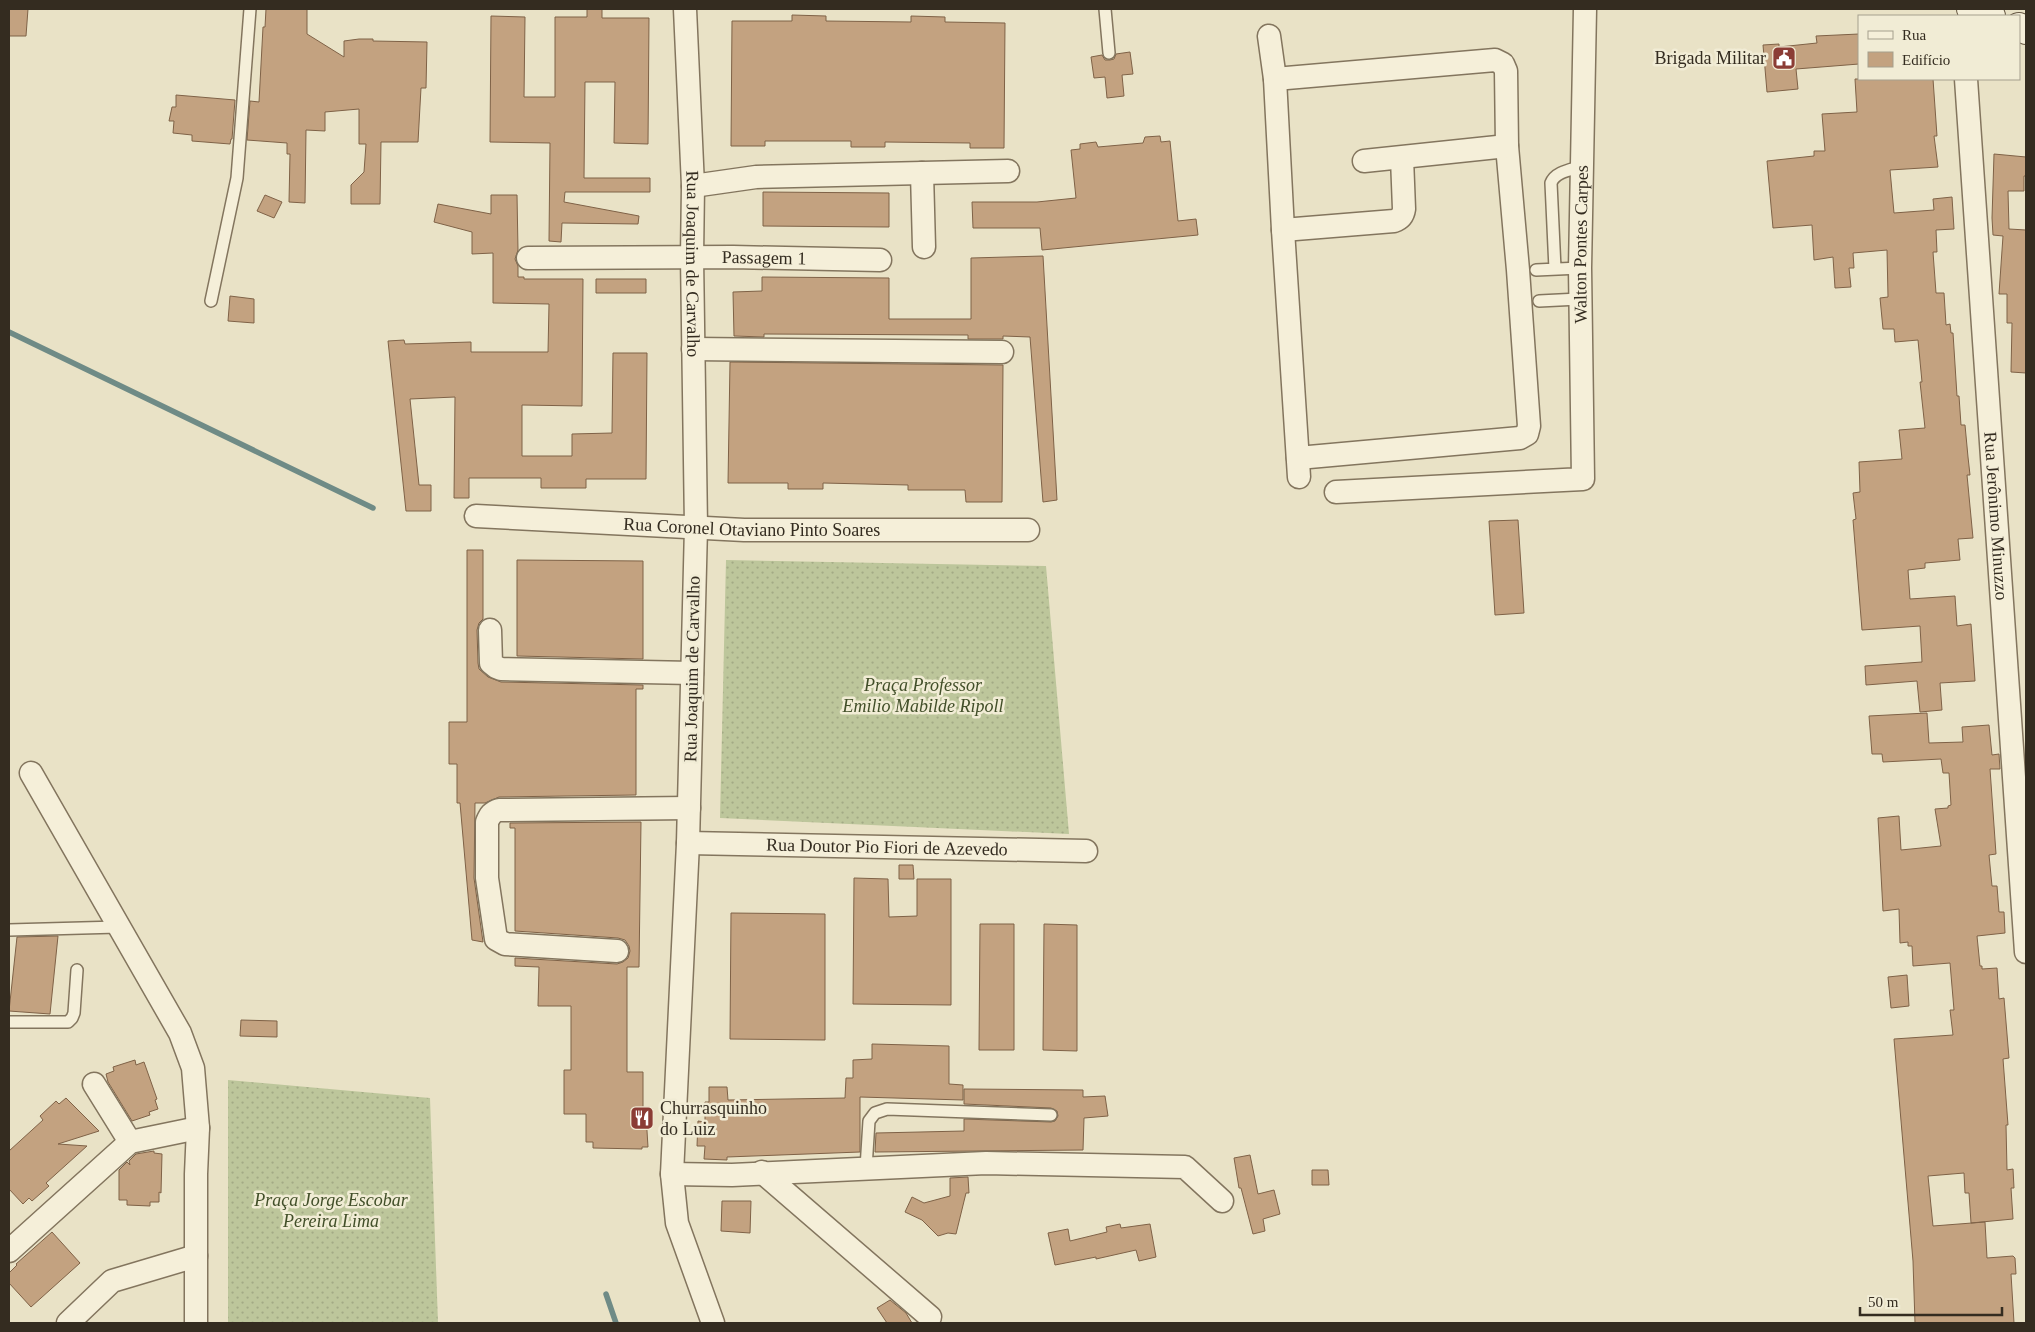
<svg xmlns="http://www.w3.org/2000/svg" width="2035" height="1332" font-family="'Times New Roman',serif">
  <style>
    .grass { fill: url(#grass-dots) }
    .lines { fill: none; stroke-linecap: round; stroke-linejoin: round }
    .stream { stroke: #6f8b86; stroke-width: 5.5 }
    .building { fill: #c3a280; stroke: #7f6247 }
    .service-casing { stroke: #83755e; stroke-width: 14 }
    .minor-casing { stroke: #83755e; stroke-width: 25 }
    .secondary-casing { stroke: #645641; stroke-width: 30 }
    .service { stroke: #f5efd9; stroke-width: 11 }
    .minor { stroke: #f5efd9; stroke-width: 22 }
    .secondary { stroke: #f5efd9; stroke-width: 28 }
    .labels { text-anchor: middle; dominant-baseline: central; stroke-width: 5; stroke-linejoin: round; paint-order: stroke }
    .poi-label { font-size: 18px; fill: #342c20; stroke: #f1ecd5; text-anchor: end }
    .street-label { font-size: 18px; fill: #342c20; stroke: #f1ecd5 }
    .park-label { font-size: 18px; font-style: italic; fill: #424f29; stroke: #f1ecd5 }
  </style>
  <defs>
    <pattern id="grass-dots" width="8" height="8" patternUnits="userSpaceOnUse" patternTransform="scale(1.25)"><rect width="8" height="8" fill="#bdc69b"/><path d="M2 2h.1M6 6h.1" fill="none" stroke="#a3aa85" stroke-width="1.8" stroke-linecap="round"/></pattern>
  </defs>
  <rect width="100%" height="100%" fill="#e9e2c6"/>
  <!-- grass -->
  <path class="grass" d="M726,560L1046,566L1069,834L720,818Z
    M228,1080L430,1098L438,1323H228Z"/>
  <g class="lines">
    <!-- stream -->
    <path class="stream" d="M9,332L373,508
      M606,1294L616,1323"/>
  </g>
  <!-- building -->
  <path class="building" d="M9,9H28L26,36H9Z
    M266,9H307V34L344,57V41L359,39H373V41L427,42L426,88H421L418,142H381L380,204H351V185L364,172L366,144H359V109L325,112V131L306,130L305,203L289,202L290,154H287V143L247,140L250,101L259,102L263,27H265Z
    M587,9H602V18H649L648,144L614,143L615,82H585L584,178H650V192H565L564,202L639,216L638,224L562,223L561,242L549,241L550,143L490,142L491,16L525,17L524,97H555V17H587Z
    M792,15L826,16V21L911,22V16L945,17V22L1005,23L1004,148H970V143L885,142V147H851V141H765V146H731L732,21H792Z
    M1859,34V64L1796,69L1798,89L1767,92L1763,45L1779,44V47L1817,43L1816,36Z
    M1130,52L1133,74L1122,75L1124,96L1107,98L1105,77L1094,78L1091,57L1102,55L1105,60H1110L1114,59L1116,54Z
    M1855,79H1933L1937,136H1934L1938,167L1890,170L1894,213L1934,210L1933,199L1952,197L1954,229L1936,230L1937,252H1933L1936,293H1944L1946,325L1950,324L1951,333H1953L1957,396H1959L1961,425H1965L1968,457L1970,475H1967L1973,538L1958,539L1960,560L1925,563V568L1908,570L1910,599L1955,596L1957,626L1971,624L1975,681L1940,683L1942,710L1920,712L1917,681L1866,685L1865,666L1922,662L1920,626L1862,630L1853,520L1856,519L1853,493L1860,492L1859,462L1902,459L1899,430L1925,428L1920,382H1922L1918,340L1895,342L1894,329H1883L1880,298L1888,297L1887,250L1853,253L1854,268H1849L1851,287L1835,288L1833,257L1814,260L1812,225L1773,228L1767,161L1814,156V151H1825L1822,114L1857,112Z
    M176,95L235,100L232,139H231L230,144L192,141V135L173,133L174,121H169L172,107H176Z
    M1160,136L1161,142L1170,141L1178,221L1196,219L1198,235L1042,250L1040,228H973L972,202H1037L1076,198L1071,150L1080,149V144L1096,142L1098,147L1143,143L1145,137Z
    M1994,154L2026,157V176H2024V191H2008L2009,229L2026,230V373L2011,372L2012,323H2007V294H1999L2003,236L1993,235L1992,218Z
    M763,192L889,193V227L763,226Z
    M265,195L282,202L274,218L257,211Z
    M491,195H517L518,250L515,259L518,266V277H524V279H583L582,406L522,405V456H572V434L612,433L613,353H647L646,479H586V488H541V478H469V498H454L455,397L410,399L419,485H431V511H406L388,341L404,340L405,344L471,342V352H548L549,304L493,303V253L472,254V232L434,222L438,204L491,214Z
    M1043,256L1057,500L1043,502L1030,337L1003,336V339H968V335L764,334V337L734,336L733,292L762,291V277L889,278V319H971V258Z
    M596,279H646V293H596Z
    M230,296L254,299V323L228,321Z
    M730,362L1003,365L1002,502H966L965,490H908V485L823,483V489H788V483H728Z
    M1518,520L1524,613L1495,615L1489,521Z
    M467,550H483V619L479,623L477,630L478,663L479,669L488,677L501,682L643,685V689H636V795L499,797L485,803H475L474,878L483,942L472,940L460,803H457V764H449V722H467Z
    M517,560L643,561V659L517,656Z
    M1927,713L1929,743L1963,742L1962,727L1989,725L1992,755L1999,754L2000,769H1990L1996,854L1989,855L1992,886H1997L1999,912H2004L2005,933L1977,936L1980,966H1982V969L1997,968L1999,999L2004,998L2009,1058L2003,1059L2008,1125H2006L2007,1170L2013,1169L2014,1188H2011L2013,1219L1971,1223L1969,1193H1965L1964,1173L1928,1176L1933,1226L1985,1222L1987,1258L2013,1256L2015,1258L2016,1274H2011L2014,1323H1915L1913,1261L1894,1039L1953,1035L1950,1010H1954L1950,963L1913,966L1912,946H1908V942L1900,943L1899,909L1883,911L1878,818L1899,816L1901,850L1941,846L1935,809L1948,808V806L1951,805L1949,773H1943L1941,759L1883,762L1882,754H1872L1869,716Z
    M641,822L639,967H627V1072H643V1114L646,1115L648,1147H642V1149L593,1148V1142H586V1114H564V1070H571V1006H538L539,967L515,966V958L617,964L623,962L628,958L630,951L629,946L625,940L618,938L515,931V828H510V823Z
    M899,865H913L914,879H899Z
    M854,878L888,879L889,917L917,916V879H951V1005L853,1004Z
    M731,913L825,914V1040L730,1039Z
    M980,924H1014V1050H979Z
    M1044,924L1077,925V1051L1043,1050Z
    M58,936L50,1014L9,1011L17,937Z
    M1907,975L1909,1006L1891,1008L1888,977Z
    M241,1020L277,1021V1037L240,1036Z
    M872,1044L949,1046V1084L963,1085V1100L860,1097V1152L727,1157V1160L704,1159L705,1146H697L698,1121L705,1122V1102H709V1087H727L728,1100L845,1098L846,1078H853V1060L872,1059Z
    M135,1060L136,1065L144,1062L157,1099L155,1100L158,1109L149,1112L150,1115L132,1121L108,1082L106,1074L114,1071L113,1067Z
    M964,1089L1083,1090V1097L1105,1096L1108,1116L1084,1118L1083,1150L875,1152L876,1133L964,1131V1119L1051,1122L1055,1121L1058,1116L1057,1111L1051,1108L964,1104Z
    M66,1098L99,1131L58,1144L87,1146L46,1183L49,1186L32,1201L29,1198L23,1204L9,1189V1151L43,1120L40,1116L56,1101L59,1104Z
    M154,1151V1153L162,1154L161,1193L159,1192V1202H150V1206L127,1205V1200H119V1170L127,1162L130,1165L129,1161L136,1154Z
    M1250,1155L1258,1194L1274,1190L1280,1214L1263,1219L1265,1231L1253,1234L1241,1188H1239L1234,1158Z
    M1312,1170H1328L1329,1185H1312Z
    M968,1177L969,1193H966L956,1234L948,1233L938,1236L922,1220L905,1212L912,1197L924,1203L950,1196V1178Z
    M722,1201H751L750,1233L721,1231Z
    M1120,1224L1121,1228L1150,1224L1156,1257L1139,1261L1136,1250L1096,1259V1257L1055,1265L1048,1233L1068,1229L1070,1241L1107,1232L1106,1227Z
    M52,1232L80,1263L31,1307L9,1283V1273L17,1265L16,1264Z
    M890,1300L906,1313L912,1323H887L877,1308Z"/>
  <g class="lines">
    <!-- service casing -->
    <g class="service-casing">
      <path id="service" d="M1105,9L1109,53
        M1555,269L1551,183C1555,172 1570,170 1580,167
        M1536,270L1580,268
        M211,301L237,178L250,9
        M1539,301L1579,299
        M9,930L118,927
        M9,1022H68L72,1018L74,1013L77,970
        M866,1168L869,1121L875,1113L887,1109L1051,1115"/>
    </g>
    <!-- minor casing -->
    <g class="minor-casing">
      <g id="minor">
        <path id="s1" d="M685,9L693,186L692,257L696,527L688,843L672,1174L677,1223L713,1323"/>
        <path d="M1269,36L1275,79L1283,230L1299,477"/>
        <path d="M1275,79L1495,60L1503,64L1506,71L1507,146L1518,270L1529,426L1527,434L1520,438L1298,458"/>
        <path id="s2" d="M1966,79L2026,952"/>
        <path d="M1364,161L1507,146"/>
        <path d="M922,173L924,247"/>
        <path d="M693,186L756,177L1008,171"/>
        <path d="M1283,230L1394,221C1400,219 1403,216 1404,209L1402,158"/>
        <path id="s3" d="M528,258L733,257L880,260"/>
        <path d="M693,349L1002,352"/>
        <path id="s4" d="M1336,492L1583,479L1580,268L1585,9"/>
        <path id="s5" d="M476,516L744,530H1028"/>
        <path d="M490,630L491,663L496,667L501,669L692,673"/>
        <path d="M31,773L180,1033L193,1068L198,1128L196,1174V1323"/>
        <path id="s6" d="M688,843L1086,851"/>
        <path d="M617,951L505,944L496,939L487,878V822C490,815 492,812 499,810L689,808"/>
        <path d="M94,1084L130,1142"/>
        <path d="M762,1172L930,1317"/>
        <path d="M672,1174L732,1175L986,1163L1185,1167L1222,1201"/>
        <path d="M9,1251L130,1142L198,1128"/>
        <path d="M68,1323L112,1281L196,1256"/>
      </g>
    </g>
    <!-- secondary casing -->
    <g class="secondary-casing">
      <path id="secondary" d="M1971,9L1991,16
        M2019,27L2026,30"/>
    </g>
    <!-- service -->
    <use href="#service" class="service"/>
    <!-- minor -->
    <use href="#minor" class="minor"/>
    <!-- secondary -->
    <use href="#secondary" class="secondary"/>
  </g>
  <!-- icons -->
  <defs>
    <g id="civic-square" transform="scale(1.25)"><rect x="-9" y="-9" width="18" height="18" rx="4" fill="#8b3c35" stroke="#f1ecd5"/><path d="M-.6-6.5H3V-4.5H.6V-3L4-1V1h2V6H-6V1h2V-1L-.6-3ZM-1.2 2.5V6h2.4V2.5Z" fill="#fff"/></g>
    <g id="restaurant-square" transform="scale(1.25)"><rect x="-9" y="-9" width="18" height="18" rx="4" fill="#8b3c35" stroke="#f1ecd5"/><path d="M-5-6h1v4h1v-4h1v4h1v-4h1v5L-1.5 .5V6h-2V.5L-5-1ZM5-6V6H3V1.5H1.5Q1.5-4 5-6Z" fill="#fff"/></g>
  </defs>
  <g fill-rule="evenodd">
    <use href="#civic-square" x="1784" y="58"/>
    <use href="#restaurant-square" x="642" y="1118"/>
  </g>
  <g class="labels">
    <!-- poi labels -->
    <g class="poi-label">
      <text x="1766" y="58">Brigada Militar</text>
      <text x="660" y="1108" text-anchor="start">Churrasquinho<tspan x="660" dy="21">do Luiz</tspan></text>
    </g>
    <!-- street labels -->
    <g class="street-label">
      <text stroke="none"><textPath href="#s4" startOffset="482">Walton Pontes Carpes</textPath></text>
      <text stroke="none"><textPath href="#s3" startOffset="236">Passagem 1</textPath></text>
      <text stroke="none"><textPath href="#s1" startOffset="255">Rua Joaquim de Carvalho</textPath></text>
      <text stroke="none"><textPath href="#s2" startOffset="438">Rua Jerônimo Minuzzo</textPath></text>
      <text stroke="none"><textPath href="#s5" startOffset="276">Rua Coronel Otaviano Pinto Soares</textPath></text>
      <text transform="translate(692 669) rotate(-89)">Rua Joaquim de Carvalho</text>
      <text stroke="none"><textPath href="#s6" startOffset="199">Rua Doutor Pio Fiori de Azevedo</textPath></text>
    </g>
    <!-- park labels -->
    <g class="park-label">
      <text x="923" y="685">Praça Professor<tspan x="923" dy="21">Emilio Mabilde Ripoll</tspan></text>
      <text x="331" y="1200">Praça Jorge Escobar<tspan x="331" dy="21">Pereira Lima</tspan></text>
    </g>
  </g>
  <!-- border -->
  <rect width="2035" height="1332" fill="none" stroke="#342c20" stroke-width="20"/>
  <!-- legend -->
  <rect x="1858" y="15" width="162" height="65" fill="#f1ecd5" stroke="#a59f8d"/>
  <rect x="1868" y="31" width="25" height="8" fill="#f5efd9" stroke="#a59f8d"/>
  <text x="1902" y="40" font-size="15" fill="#342c20">Rua</text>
  <rect x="1868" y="52" width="25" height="15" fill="#c3a280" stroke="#a59f8d"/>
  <text x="1902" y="65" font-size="15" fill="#342c20">Edifício</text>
  <!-- scale -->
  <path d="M1860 1307v8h142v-8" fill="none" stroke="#342c20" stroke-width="2.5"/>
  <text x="1868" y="1307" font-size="15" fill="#342c20" stroke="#f1ecd5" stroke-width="4" paint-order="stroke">50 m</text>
</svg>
